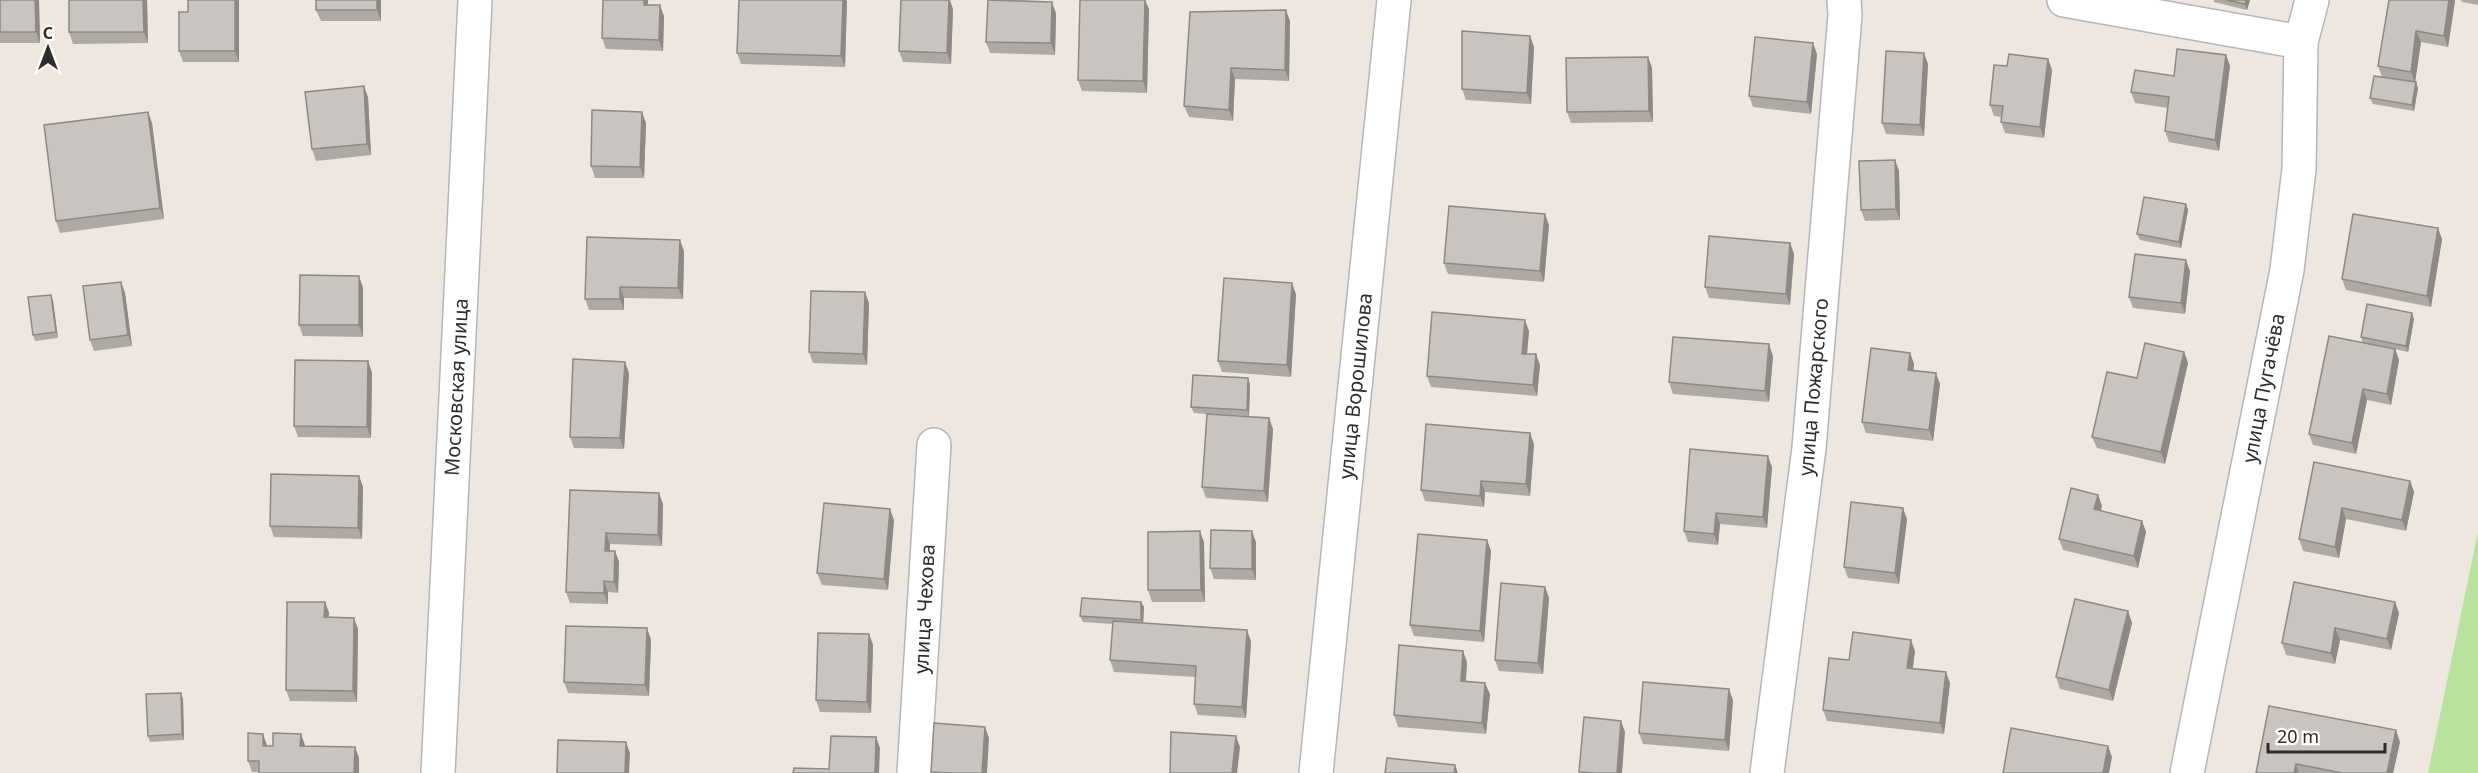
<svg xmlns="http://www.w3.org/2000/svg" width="2478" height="773" font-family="'Noto Sans',sans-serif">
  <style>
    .green { fill: #b8e29e }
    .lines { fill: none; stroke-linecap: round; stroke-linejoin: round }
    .minor-casing { stroke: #b3b6bf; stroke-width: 36 }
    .minor { stroke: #fff; stroke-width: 33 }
    .wall { fill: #ada9a4 }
    .shaded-wall { fill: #8d8986 }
    .building { fill: #c9c4bf; stroke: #8d8986; stroke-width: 1.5 }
    .labels { text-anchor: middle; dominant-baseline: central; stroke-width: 4.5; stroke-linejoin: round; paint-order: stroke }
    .street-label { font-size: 20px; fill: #2d2d2d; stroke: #fff }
  </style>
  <rect width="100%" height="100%" fill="#eee7e0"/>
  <!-- green -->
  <path class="green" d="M2478,532V773H2428Z"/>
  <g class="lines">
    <!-- minor casing -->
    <g class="minor-casing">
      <path id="minor" d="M2064,0L2301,42
        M438,773L475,0
        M914,773L934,445
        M1316,773L1394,0
        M1767,773L1809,448L1845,15L1844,0
        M2187,773L2287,270L2299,169L2301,42L2312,0"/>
    </g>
    <!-- minor -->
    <use href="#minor" class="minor"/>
  </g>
  <!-- wall -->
  <path class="wall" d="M0,0H39L40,43H0Z
    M147,0L148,43L73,44L69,32Z
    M188,0H239V62H183L179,51L188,12Z
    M381,0V21H321L316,10Z
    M603,0H648V5L664,16L663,51L606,49L602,38Z
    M2214,0H2250L2247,10L2214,2Z
    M2389,0L2455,1L2448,47L2421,42L2415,82L2418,88L2414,111L2373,104L2370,98L2382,77L2378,66Z
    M2461,0H2478V5L2462,2Z
    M847,1L845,67L741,64L737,53Z
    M953,9L951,64L903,62L899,51Z
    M1149,9L1147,93L1082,91L1078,80Z
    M1056,13L1055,55L990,53L986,42Z
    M1290,21L1289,81L1235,79L1233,121L1189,117L1184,106Z
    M1530,36L1534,47L1531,104L1466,100L1462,89Z
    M1817,54L1811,114L1753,107L1749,96Z
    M2226,55L2230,66L2219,151L2169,142L2165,131L2168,108L2135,103L2131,92Z
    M1648,57L1652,68L1653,122L1571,123L1567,112Z
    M2048,59L2052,70L2044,138L2005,133L2001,122V117L1994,116L1990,105Z
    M1928,64L1924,136L1886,134L1882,123Z
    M368,97L371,155L316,161L312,149Z
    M152,123L164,219L60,233L56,221Z
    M646,123L644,178H595L591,166Z
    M1895,160L1899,171L1900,220L1865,221L1861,210Z
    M2186,204L2188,210L2181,248L2140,240L2137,234Z
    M1549,225L1544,282L1448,274L1444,263Z
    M2442,239L2431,307L2346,290L2342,279Z
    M1790,243L1794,254L1790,305L1709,298L1705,287Z
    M684,251L683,299L624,298V310H589L585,299Z
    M2190,271L2185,314L2133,308L2129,297Z
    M359,276L363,288V337L303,336L299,325Z
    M121,282L125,293L132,346L94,351L90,340Z
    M1296,294L1291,377L1222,372L1218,361Z
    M51,295L53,301L58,338L35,341L33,335Z
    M869,303L867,365L813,363L809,352Z
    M2414,319L2408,352L2395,349L2399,360L2391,405L2367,400L2356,454L2313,445L2309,434L2363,343L2361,337Z
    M1529,331L1527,354L1540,365L1537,396L1431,387L1427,376Z
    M2184,352L2188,363L2165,464L2097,448L2092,437L2137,378Z
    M1910,353L1914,364L1913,371L1940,384L1933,441L1866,433L1862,422Z
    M1773,356L1769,402L1673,394L1669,382Z
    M368,361L372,373L371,438L298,437L294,426Z
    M629,373L624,449L574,448L570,437Z
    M1250,384L1249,416L1208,414L1273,429L1268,502L1206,498L1202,487L1207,414L1194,413L1191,407Z
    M1534,444L1530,496L1485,492L1484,507L1425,501L1421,490Z
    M2314,462L2410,481L2414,492L2406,531L2346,519L2339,558L2303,551L2299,539Z
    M1772,467L1767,528L1720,524L1718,545L1688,542L1684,531Z
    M359,476L363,487L362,539L274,537L270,526Z
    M570,490L663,504L662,546L610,544V551H615L619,562L618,593L608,592V604L570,603L566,592Z
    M2098,495L2102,506L2101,511L2142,521L2146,532L2138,568L2063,550L2059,539Z
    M1907,519L1899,584L1848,578L1844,567Z
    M894,520L888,590L822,585L817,573Z
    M1487,540L1491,551L1484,642L1414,636L1410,625Z
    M1204,542L1205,602H1152L1148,590Z
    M1256,542V580L1214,579L1210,568Z
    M1545,587L1549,598L1543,674L1499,671L1495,660Z
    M325,602L329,613L328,617L358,629L357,702L290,701L286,690Z
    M1141,602L1144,607L1143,623L1251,641L1246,718L1198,715L1194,704L1195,677L1114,672L1110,660L1113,624L1083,622L1080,616Z
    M2395,602L2399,613L2391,650L2340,640L2335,664L2286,655L2282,643Z
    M2128,611L2132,623L2113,701L2060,689L2056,677Z
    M647,628L651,640L649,696L568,693L564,682Z
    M869,634L873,645L871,713L820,712L816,700Z
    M1915,651L1913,668L1950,683L1944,734L1827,721L1823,710L1849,660Z
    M1467,662L1466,681L1490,694L1486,734L1398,727L1394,715Z
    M183,699L184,740L150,742L148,736Z
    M1733,700L1729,751L1643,744L1639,733Z
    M2400,742L2393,773H2256Z
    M305,745V746L355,747L359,758L259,772H252L248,761L267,746Z"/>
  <!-- shaded-wall -->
  <path class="shaded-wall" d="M35,0H39L40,43L36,32Z
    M143,0H147L148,43L144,32Z
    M235,0H239V62L235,51Z
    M377,0H381V21L377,10Z
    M644,0H648V16L644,5Z
    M843,0H846L847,1L845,67L841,56Z
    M949,0H950L953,9L951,64L947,53Z
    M1145,0L1149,9L1147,93L1143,81Z
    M2246,0H2250L2247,10L2245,4Z
    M2449,0H2455V1L2448,47L2444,36Z
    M1052,2L1056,13L1055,55L1051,43Z
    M660,5L664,16L663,51L659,40Z
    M1286,10L1290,21L1289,81L1285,70Z
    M2416,31L2421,42L2415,83L2411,72Z
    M1530,36L1534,47L1531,104L1527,93Z
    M1813,43L1817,54L1811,114L1807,102Z
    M1924,53L1928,64L1924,136L1920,125Z
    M2226,55L2230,66L2219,151L2215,140Z
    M1648,57L1652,68L1653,122L1649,111Z
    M2048,59L2052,70L2044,138L2040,127Z
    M1231,68L1235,79L1233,121L1229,110Z
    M2416,82L2418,88L2414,111L2412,105Z
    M364,86L368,97L371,155L367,144Z
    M148,112L152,123L164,219L160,208Z
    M642,112L646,123L644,178L640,167Z
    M1895,160L1899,171L1900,220L1896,209Z
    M2186,204L2188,210L2181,248L2179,242Z
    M1545,214L1549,225L1544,282L1540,271Z
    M2438,228L2442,239L2431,307L2427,296Z
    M680,240L684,251L683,299L678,288Z
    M1790,243L1794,254L1790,305L1786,294Z
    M2186,260L2190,271L2185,314L2181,303Z
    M359,276L363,288V337L359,325Z
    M121,282L125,293L132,346L128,335Z
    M1292,283L1296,294L1291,377L1287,365Z
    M620,287L624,298V310L620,299Z
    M865,292L869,303L867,365L863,354Z
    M51,295L53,301L58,338L56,332Z
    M2412,313L2414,319L2408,352L2406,346Z
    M1525,320L1529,331L1526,365L1522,354Z
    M1769,344L1773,356L1769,402L1765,391Z
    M2395,349L2399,360L2391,405L2387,394Z
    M2184,352L2188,363L2165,464L2161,452Z
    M1910,353L1914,364L1912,381L1908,370Z
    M1536,354L1540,365L1537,396L1533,385Z
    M368,361L372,373L371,438L367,427Z
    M625,362L629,373L624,449L620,438Z
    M1936,373L1940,384L1933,441L1929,430Z
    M1248,378L1250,384L1249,416L1247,410Z
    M2363,389L2367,400L2356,454L2352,443Z
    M1269,418L1273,429L1268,502L1264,491Z
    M1530,433L1534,444L1530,496L1526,484Z
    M1768,456L1772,467L1767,528L1763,517Z
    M359,476L363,487L362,539L358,528Z
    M1481,481L1485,492L1484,507L1480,496Z
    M2410,481L2414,492L2406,531L2402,520Z
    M659,493L663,504L662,546L658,535Z
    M2098,495L2102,506L2098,520L2094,509Z
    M1903,508L1907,519L1899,584L1895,573Z
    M2342,508L2346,519L2339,558L2335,547Z
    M890,509L894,520L888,590L884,579Z
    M1716,513L1720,524L1718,545L1714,534Z
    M2142,521L2146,532L2138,568L2134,556Z
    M1200,531L1204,542L1205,602L1201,590Z
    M1252,531L1256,542V580L1252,569Z
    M606,533L610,544L609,562L605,551Z
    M1487,540L1491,551L1484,642L1480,631Z
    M615,551L619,562L618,593L614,582Z
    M604,581L608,592V604L604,593Z
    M1545,587L1549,598L1543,674L1538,663Z
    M325,602L329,613L328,628L324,617Z
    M1141,602L1144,607L1143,626L1141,620Z
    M2395,602L2399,613L2391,650L2387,639Z
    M2128,611L2132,623L2113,701L2109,690Z
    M354,618L358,629L357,702L353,691Z
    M647,628L651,640L649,696L645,685Z
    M2335,628L2340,640L2335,664L2331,653Z
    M1247,630L1251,641L1246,718L1242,707Z
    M869,634L873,645L871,713L867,702Z
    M1911,640L1915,651L1911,679L1907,668Z
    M1463,651L1467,662L1465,692L1461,681Z
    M1946,672L1950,683L1944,734L1940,723Z
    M1485,683L1490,694L1486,734L1482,723Z
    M1729,689L1733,700L1729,751L1725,740Z
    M181,693L183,699L184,740L182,734Z
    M1621,721L1625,732L1622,773H1617Z
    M985,727L989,738L987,773H982Z
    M2396,730L2400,742L2393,773H2387Z
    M263,734L267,745V757L263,746Z
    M301,734L305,745L304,757L300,746Z
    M1236,736L1240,747L1237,773H1232Z
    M876,737L880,748L879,773H875Z
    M626,742L630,753L629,773H625Z
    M2108,746L2112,757L2109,773H2103Z
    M355,747L359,758V773H354Z
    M2296,764L2299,773H2294Z
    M1455,765L1458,773H1454Z"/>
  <!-- building -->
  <path class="building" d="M0,0H35L36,32H0Z
    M69,0H143L144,32H69Z
    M188,0H235V51H179V12H188Z
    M316,0H377V10H316Z
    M603,0H644V5H660L659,40L602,38Z
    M739,0H843L841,56L737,53Z
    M901,0H949L947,53L899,51Z
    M988,0L1052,2L1051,43L986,42Z
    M1080,0H1145L1143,81L1078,80Z
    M2227,0H2246L2245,4Z
    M2389,0H2449L2444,36L2416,31L2411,72L2378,66Z
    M1286,10L1285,70L1231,68L1229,110L1184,106L1190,12Z
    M1462,31L1530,36L1527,93L1462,89Z
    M1755,37L1813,43L1807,102L1749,96Z
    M2177,49L2226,55L2215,140L2165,131L2169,97L2131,92L2135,70L2174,76Z
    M1886,51L1924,53L1920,125L1882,123Z
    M2009,54L2048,59L2040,127L2001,122L2003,106L1990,105L1994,65L2007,66Z
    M1648,57L1649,111L1567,112L1566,58Z
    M2374,76L2416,82L2412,105L2370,98Z
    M364,86L367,144L312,149L305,92Z
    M592,110L642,112L640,167L591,166Z
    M148,112L160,208L56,221L44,125Z
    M1895,160L1896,209L1861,210L1859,161Z
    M2144,197L2186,204L2179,242L2137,234Z
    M1449,206L1545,214L1540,271L1444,263Z
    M2353,214L2438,228L2427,296L2342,279Z
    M1709,236L1790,243L1786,294L1705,287Z
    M587,237L680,240L678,288L620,287V299H585Z
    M2135,254L2186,260L2181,303L2129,297Z
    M300,275L359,276V325H299Z
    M1224,278L1292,283L1287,365L1218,361Z
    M121,282L128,335L90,340L83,286Z
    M811,291L865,292L863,354L809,352Z
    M51,295L56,332L33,335L28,297Z
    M2367,304L2412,313L2406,346L2361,337Z
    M1432,312L1525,320L1522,354H1536L1533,385L1427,376Z
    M2329,336L2395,349L2387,394L2363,389L2352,443L2309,434Z
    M1673,337L1769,344L1765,391L1669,382Z
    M2145,343L2184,352L2161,452L2092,437L2107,372L2137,378Z
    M1871,348L1910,353L1908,370L1936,373L1929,430L1862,422Z
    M573,359L625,362L620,438L570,437Z
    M295,360L368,361L367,427L294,426Z
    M1193,375L1248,378L1247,410L1191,407Z
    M1207,414L1269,418L1264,491L1202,487Z
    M1426,424L1530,433L1526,484L1481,481L1480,496L1421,490Z
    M1690,449L1768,456L1763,517L1716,513L1714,534L1684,531Z
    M2314,462L2410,481L2402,520L2342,508L2335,547L2299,539Z
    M271,474L359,476L358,528L270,526Z
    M2071,488L2098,495L2094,509L2142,521L2134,556L2059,539Z
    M570,490L659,493L658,535L606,533L605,551H615L614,582L604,581V593L566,592Z
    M1851,502L1903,508L1895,573L1844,567Z
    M824,503L890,509L884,579L817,573Z
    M1211,530L1252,531V569L1210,568Z
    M1200,531L1201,590H1148V532Z
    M1418,534L1487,540L1480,631L1410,625Z
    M2294,582L2395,602L2387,639L2335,628L2331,653L2282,643Z
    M1501,583L1545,587L1538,663L1495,660Z
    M1082,598L1141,602V620L1080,616Z
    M2075,599L2128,611L2109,690L2056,677Z
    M287,602H325L324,617L354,618L353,691L286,690Z
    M1113,621L1247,630L1242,707L1194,704L1196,666L1110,660Z
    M566,626L647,628L645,685L564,682Z
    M1853,632L1911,640L1907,668L1946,672L1940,723L1823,710L1829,658L1849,660Z
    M818,633L869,634L867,702L816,700Z
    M1399,645L1463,651L1461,681L1485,683L1482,723L1394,715Z
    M1643,682L1729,689L1725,740L1639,733Z
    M181,693L182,734L148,736L146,694Z
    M2269,706L2396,730L2387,773H2342L2296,764L2294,773H2256Z
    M1584,717L1621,721L1617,773H1594L1579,772Z
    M934,723L985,727L982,773H951L931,772Z
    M2011,728L2108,746L2103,773H2003Z
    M1171,732L1236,736L1232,773H1170Z
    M248,733L263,734V746H273V733L301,734L300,746L355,747L354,773H259V761H248Z
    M831,736L876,737L875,773H793L794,768L829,769Z
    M558,740L626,742L625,773H557Z
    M1387,758L1455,765L1454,773H1385Z"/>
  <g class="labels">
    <!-- street labels -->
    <g class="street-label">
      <text transform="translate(1355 386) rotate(-84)">улица Ворошилова</text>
      <text transform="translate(456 387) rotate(-87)">Московская улица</text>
      <text transform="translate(1813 387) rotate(-85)">улица Пожарского</text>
      <text transform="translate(2263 388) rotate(-79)">улица Пугачёва</text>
      <text transform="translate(924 609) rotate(-87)">улица Чехова</text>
    </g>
  </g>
  <!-- north arrow -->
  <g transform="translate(48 48)" stroke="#ffffff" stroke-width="4.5" paint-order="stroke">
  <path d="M0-4.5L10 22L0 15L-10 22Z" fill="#2d2d2d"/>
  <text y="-9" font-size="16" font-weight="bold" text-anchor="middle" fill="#2d2d2d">С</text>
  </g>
  <!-- scale -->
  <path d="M2268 743v9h117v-9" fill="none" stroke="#2d2d2d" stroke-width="3"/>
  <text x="2277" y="743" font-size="18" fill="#2d2d2d" stroke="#ffffff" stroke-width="4.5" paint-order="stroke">20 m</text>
</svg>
